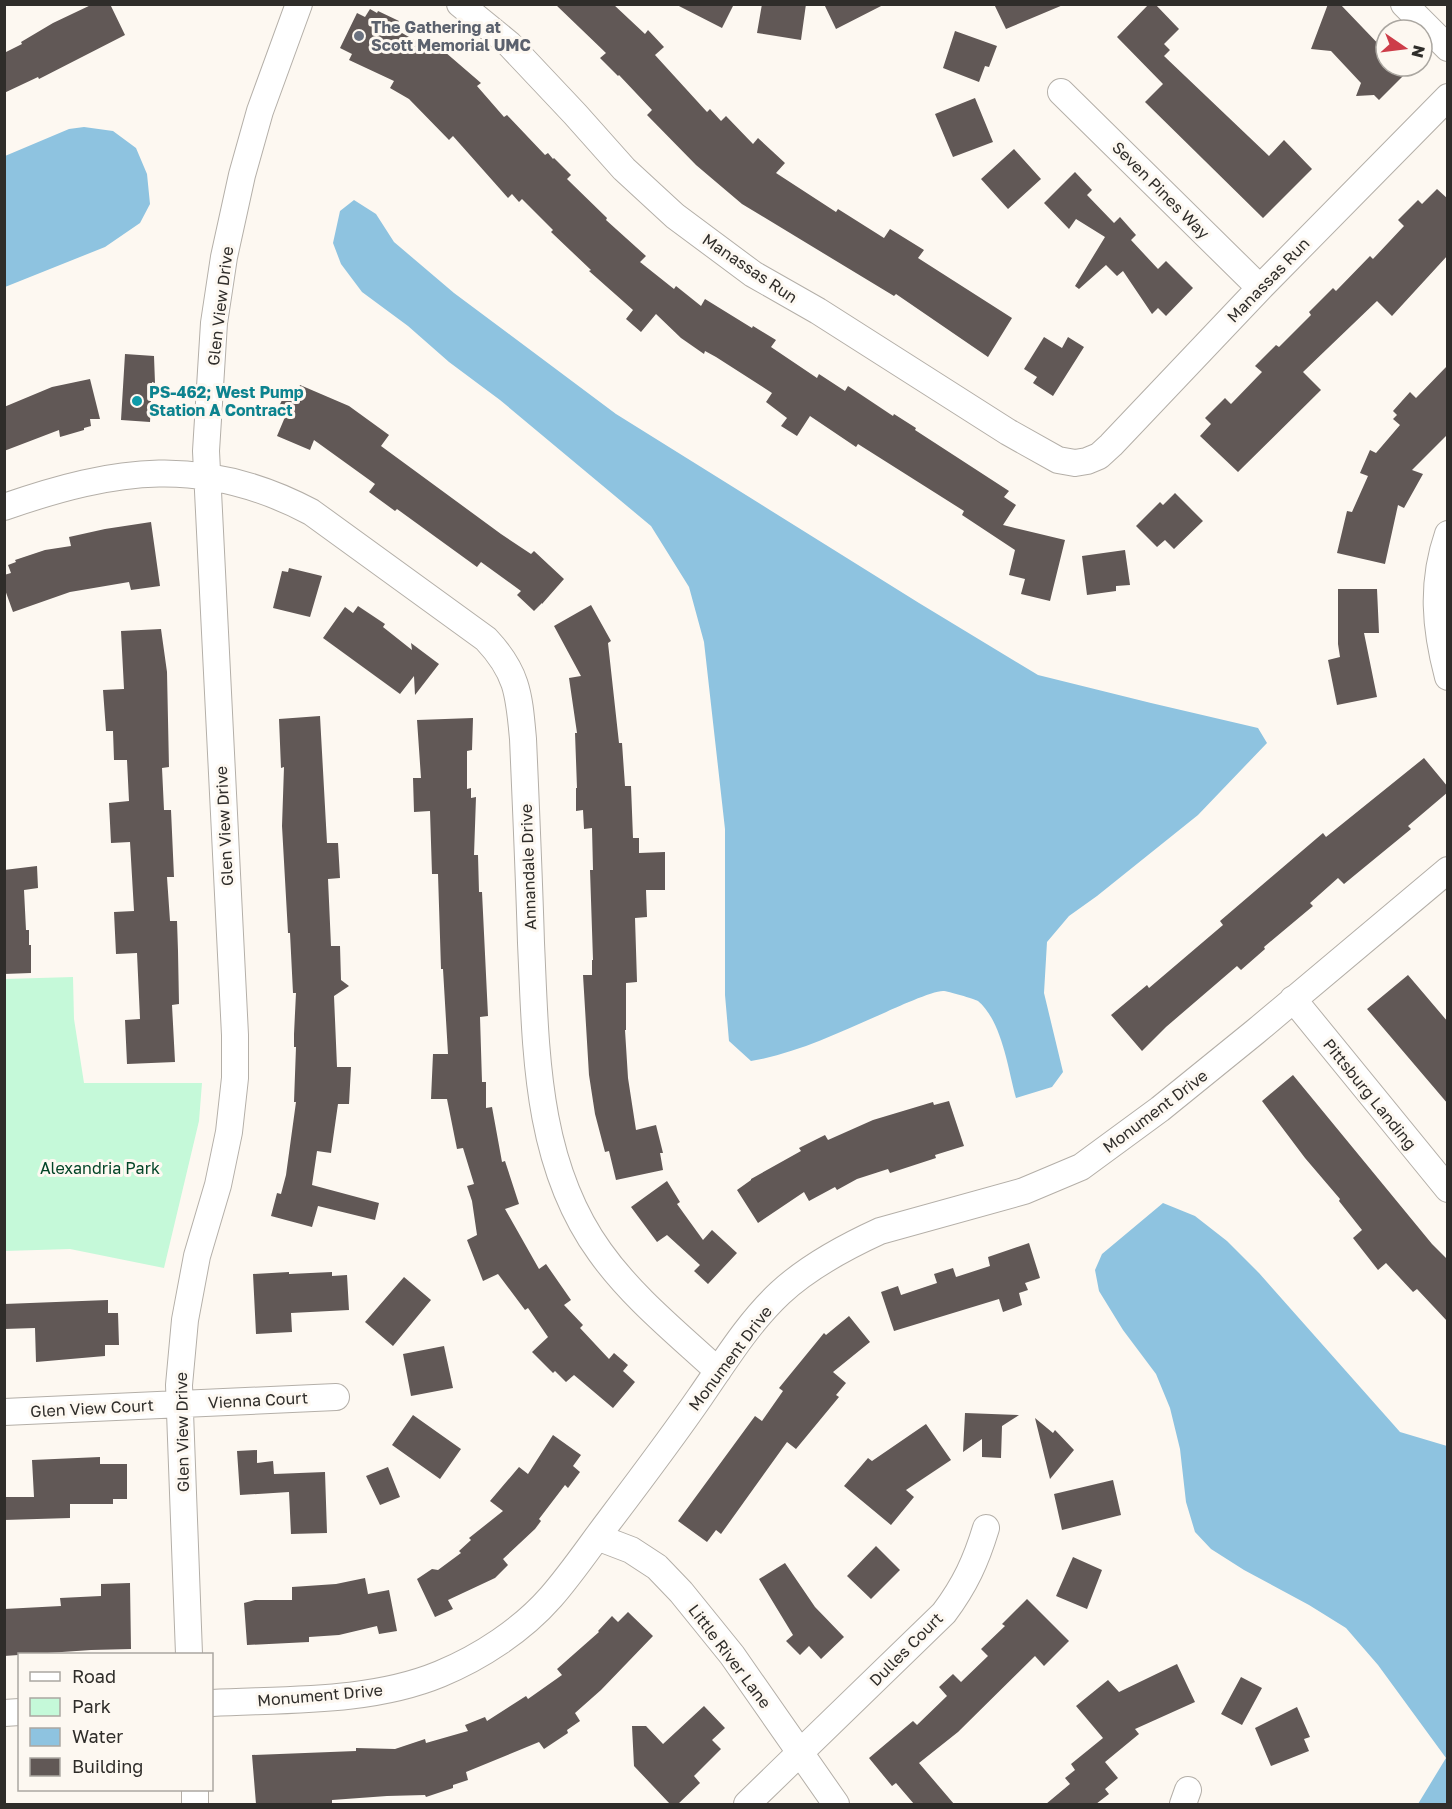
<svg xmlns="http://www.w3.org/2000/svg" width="1452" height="1809" font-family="'Golos Text',sans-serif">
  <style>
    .green { fill: #c5f9d9 }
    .water { fill: #8ec3e0 }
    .building { fill: #615856 }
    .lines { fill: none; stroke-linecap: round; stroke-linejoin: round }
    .minor-casing { stroke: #b4afa8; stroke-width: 28 }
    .minor { stroke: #fff; stroke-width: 26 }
    .worship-dot { fill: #6b7280; stroke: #fdf8f1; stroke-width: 2 }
    .culture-dot { fill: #0f9aa8; stroke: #fdf8f1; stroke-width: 2 }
    .labels { text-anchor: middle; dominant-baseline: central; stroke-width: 6; stroke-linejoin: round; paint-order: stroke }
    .worship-label { font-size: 16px; font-weight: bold; fill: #5b616d; stroke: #fdf8f1; text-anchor: start }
    .street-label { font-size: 16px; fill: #2f2d2a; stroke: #fdf8f1 }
    .culture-label { font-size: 16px; font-weight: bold; fill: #0d838f; stroke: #fdf8f1; text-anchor: start }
    .park-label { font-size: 16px; fill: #024427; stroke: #fdf8f1 }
  </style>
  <rect width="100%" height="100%" fill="#fdf8f1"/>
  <!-- green -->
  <path class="green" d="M73,977L74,1019L84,1083H202L199,1121L164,1268L70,1249L5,1251V979Z"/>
  <!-- water -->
  <path class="water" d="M84,127L113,131L136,148L147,174L150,204L140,223L105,247L5,287V156L69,129Z
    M354,200L376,214L394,242L454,293L616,414L919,603L1038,675L1151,703L1258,728L1267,743L1198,815L1097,896L1069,916L1047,942L1044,993L1063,1072L1052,1087L1016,1098C1008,1069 1002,1021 978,1001C974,999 948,991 943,991C932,991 895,1008 884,1013C840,1032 798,1053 751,1061L729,1041L725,995V829L704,642L689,587L651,526L500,400L449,362L408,326L362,292L341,264L333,243L340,211Z
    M1163,1203L1195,1216L1227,1241L1259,1273L1400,1432L1447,1446V1804H1418L1446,1758L1378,1665L1346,1628L1309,1605L1244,1570L1211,1549L1195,1532L1186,1502L1180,1449L1170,1408L1156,1374L1123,1330L1099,1291L1095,1270L1102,1254Z"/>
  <!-- building -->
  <path class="building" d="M93,4H110L125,35L39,79L38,77L4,93V53L22,44L21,42L53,23Z
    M555,4H613L645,34L648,30L664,47L655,55L707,112L710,109L721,121L726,116L753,144L758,138L785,163L776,173L836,212L838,209L884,238L890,229L924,250L918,258L1012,318L988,357L896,294L894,296L742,204L696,165L647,115L652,110L619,75L618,76L600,58L606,53Z
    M675,4H734L722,28Z
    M762,4H806L801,40L757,33Z
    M824,4H885L836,29Z
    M994,4H1063V5L1006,29Z
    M1149,4H1155L1179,29L1164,44L1170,50L1164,56L1269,156L1284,140L1312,169L1263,218L1145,102L1163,84L1117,37Z
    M1328,4H1340L1386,52V66H1413L1379,100L1374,95L1356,96L1361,83L1331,51L1311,49Z
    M370,9L377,13L378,11L399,21L395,29L430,49L432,44L445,52L481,83L477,86L504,117L507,115L545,155L548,153L553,159L554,158L571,175L567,179L607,218L606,220L646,256L640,262L674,289L676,286L701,306L705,299L752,328L753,326L776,340L771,347L817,378L819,374L845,391L848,386L893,416L894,414L916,428L915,430L1009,491L1004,497L1016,505L1003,525L1065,540L1050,601L1021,594L1025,579L1009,575L1015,550L962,515L964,511L858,444L856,447L810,416L797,436L781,426L787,418L766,402L772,393L716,357L705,351L704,354L681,338L656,314L641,332L626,319L633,310L589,271L591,270L551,232L553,230L522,199L519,202L512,194L508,198L453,136L449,140L409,99L390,88L394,81L349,60L352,54L340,48L357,13L365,17Z
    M955,31L997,46L989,67L985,66L979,82L943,68Z
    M975,98L993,142L953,157L935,114Z
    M1014,149L1041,179L1008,209L981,179Z
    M1075,172L1092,190L1087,195L1114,223L1120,217L1136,235L1131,240L1158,269L1166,261L1193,288L1166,316L1158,308L1152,314L1123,271L1117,276L1106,265L1079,289L1075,286L1105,237L1076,219L1069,229L1044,203Z
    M1437,189L1448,199V255L1392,316L1377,301L1303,372L1321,390L1238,472L1200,436L1211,424L1205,418L1225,398L1231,404L1262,372L1255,366L1276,345L1279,347L1311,315L1309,312L1333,288L1336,291L1370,256L1373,259L1404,226L1398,220L1418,200L1422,204Z
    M1044,337L1062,348L1068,337L1084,347L1053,396L1033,383L1037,377L1024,369Z
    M125,354L154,356L155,383L152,382L150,422L121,420Z
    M1448,365V434L1412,470L1423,474L1404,508L1398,505L1385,564L1337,553L1347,511L1352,512L1368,476L1360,473L1370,450L1376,453L1400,425L1393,419L1397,415L1393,411L1410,392L1416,398Z
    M90,379L100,419H90L91,426L84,428V430L60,437L59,430L4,451V407L52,387Z
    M300,385L349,406L389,435L381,446L501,534L531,554L534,551L564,579L542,604V603L534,611L517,595L521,591L481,562L477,567L397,509L395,511L369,492L375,484L314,440L310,450L277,436L285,417L276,413L288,387L298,391Z
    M1175,493L1203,521L1174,549L1165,540L1157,547L1136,526L1160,502L1163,505Z
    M151,522L160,586L131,590L129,582L70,592L13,612L4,587V575L11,573L8,565L16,562L15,560L45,550L71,546L69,537L105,529Z
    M1125,550L1130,585L1116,586V591L1087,595L1082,556Z
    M289,568L322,576L310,617L273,608L282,571L288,572Z
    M1338,589H1377L1379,633H1364L1377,697L1337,705L1328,660L1340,657L1338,644Z
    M591,605L611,641L608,643L619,743H622L625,786H631L633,838H639V853L665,852V890H646L647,917L635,918L637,982L626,983V1030H625L628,1078L636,1130L656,1125L663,1153H660L663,1170L616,1180L609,1151L605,1152L595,1114L589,1075L583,975H592V960H593L590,870H593L592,828L584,829L583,810L576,811V788H577L575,733H577L569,678L581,676L554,626Z
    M358,606L385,624L383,627L412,650L411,643L439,664L415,695L414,676L400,694L323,638L345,607L353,613Z
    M161,629L167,672L169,767L162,768L164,810H171L174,877H167L170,921H177L178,951L179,1004L172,1005L175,1062L127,1064L125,1020L140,1019L137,953L116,954L114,912L134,911L130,842L111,843L109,803L129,801L127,760H114L113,731H106L103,690L124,689L121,631Z
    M320,716L327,843H338L340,878L328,879L331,946H340L341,980L349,986L334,996L337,1067H351L349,1104H338L331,1153L317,1151L312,1185L379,1203L375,1220L318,1206L312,1227L271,1216L277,1193L281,1194L286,1175L296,1102H294L296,1047H294V1034L296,993H293L290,933H288L282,826L284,767L281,768L279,719Z
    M473,718L472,750L467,751V789L471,788V798L476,797L474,855H478L479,892H482L488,1016L480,1017L482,1082H486V1108L492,1107L502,1162L505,1161L519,1204L505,1209L539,1269L546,1264L571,1300L564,1305L583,1325L580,1328L609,1359L614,1353L628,1365L623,1371L635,1382L613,1408L574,1375L566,1382L555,1371L553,1373L532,1352L548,1337L528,1308L525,1310L498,1274L483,1281L467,1240L477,1235L472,1201L467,1186L474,1184L463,1148L457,1149L447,1099H431L433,1054H448L443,969H441L438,874H432L430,811L414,812L413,778H421L417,720Z
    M1424,758L1448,787V792L1408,826L1411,829L1344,884L1338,878L1310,903L1313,906L1264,947L1265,949L1241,970L1237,966L1166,1027L1142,1051L1111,1015L1147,985L1149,988L1223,925L1220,921L1323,833L1326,837Z
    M37,866L38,888L24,890L26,930H29V945H31V973L4,974V870Z
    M1408,975L1448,1022V1104L1367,1009Z
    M1293,1075L1432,1244L1448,1260V1322L1417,1289L1413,1292L1386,1263L1378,1270L1353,1238L1362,1230L1339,1201L1340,1199L1305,1158L1262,1101Z
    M949,1101L964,1146L935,1155L936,1158L890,1173L888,1169L857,1179L837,1190L835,1187L809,1201L804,1192L758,1223L737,1190L751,1180V1179L801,1151L799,1148L825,1135L828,1140L873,1120L933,1102L934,1105Z
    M667,1181L680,1202L677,1204L703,1240L712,1230L737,1253L708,1284L694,1271L700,1265L667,1235L657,1242L631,1207Z
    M1029,1243L1040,1278L1025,1283L1028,1290L1019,1293L1022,1305L1003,1312L999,1299L894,1331L881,1292L898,1286L901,1295L937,1283L934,1274L953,1268L956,1277L990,1266L988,1257Z
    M289,1272V1274L332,1272V1276L347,1275L349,1310L291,1313L292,1332L256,1334L253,1274Z
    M404,1277L431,1300L393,1346L365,1322Z
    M108,1300V1313H118L119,1345H105V1356L36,1362L35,1328L4,1329V1304Z
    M849,1316L870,1342L833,1372L846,1383L836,1395L839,1397L796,1449L787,1442L721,1534L716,1530L707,1542L678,1521L755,1416L762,1421L783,1391L779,1388L824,1333L826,1335Z
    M444,1346L453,1388L411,1396L403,1354Z
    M965,1413L1019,1415L1002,1426L1001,1458L982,1457V1439L963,1452Z
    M413,1415L461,1449L440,1479L392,1445Z
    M1035,1418L1053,1433L1055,1430L1074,1450L1050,1479Z
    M926,1424L951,1460L906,1490L914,1497L891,1525L844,1486L868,1458L872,1461Z
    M553,1435L581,1455L573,1466L580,1472L568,1488L565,1485L539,1519L541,1521L535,1529L503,1559L508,1565L495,1578L448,1600L453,1609L435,1617L417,1579L432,1569L438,1570L461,1553L459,1551L471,1540L469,1538L503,1511L490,1501L519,1467L528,1474Z
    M257,1450V1463L273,1461L274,1474L325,1472L327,1533L291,1534L289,1492L240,1495L237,1451Z
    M100,1457V1464H127V1499H113V1504H70V1518L4,1520V1497H34L32,1460Z
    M388,1467L400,1497L380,1505L366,1476Z
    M1113,1480L1121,1515L1062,1530L1054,1494Z
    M876,1546L900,1570L871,1599L847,1576Z
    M1073,1557L1102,1570L1087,1609L1056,1596Z
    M785,1563L815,1607L844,1637L821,1659L809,1646L800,1655L786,1641L793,1635L759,1579Z
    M365,1578L368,1594L389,1590L397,1631L379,1634L377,1626L339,1635L309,1637V1642L247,1645L244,1603L255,1600H292V1587L336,1584Z
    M130,1583L131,1649L91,1650L4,1656V1609L61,1606L60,1598L101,1596V1584Z
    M1027,1599L1069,1641L1044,1666L1035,1656L958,1732L919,1763L954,1804H914L896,1783L892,1786L869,1758L913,1721L917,1725L947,1696L939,1687L953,1674L961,1682L988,1656L981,1649L1005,1626L1002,1624Z
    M628,1612L653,1636L601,1690L575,1713L580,1721L567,1730L568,1733L544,1749L539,1742L466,1772L468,1780L453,1785V1788L426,1797L425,1795L387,1796L332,1800V1804H256L252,1755L356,1751V1748L395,1749L425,1739L426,1743L468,1731L465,1725L485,1717L487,1721L526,1696L528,1699L562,1675L557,1669L599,1632L598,1631L612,1616L618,1622Z
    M1177,1664L1195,1702L1135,1729L1139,1734L1105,1762L1118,1778L1105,1789L1109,1794L1096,1804H1046L1070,1784L1065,1778L1075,1770L1071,1764L1103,1738L1076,1706L1108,1680L1119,1692Z
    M1241,1677L1262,1688L1242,1725L1221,1714Z
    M704,1706L725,1728L712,1740L721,1749L694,1776L700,1783L678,1804H670L634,1766L632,1726H646L663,1744Z
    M1297,1707L1310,1737L1304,1739L1309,1751L1271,1766L1255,1728Z"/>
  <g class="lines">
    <!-- minor casing -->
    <g class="minor-casing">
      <path id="minor" d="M460,4L509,44L575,114L624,169L675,216L753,274L818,311L1008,432L1058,460L1075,463L1087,461L1099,456L1111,445L1260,288L1448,97
        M1404,4L1448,48
        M1061,92L1260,288
        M4,507C116,468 203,455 311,512L486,639C518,673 519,695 523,739C526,807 529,875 531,943C536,1049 535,1162 600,1252C632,1297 677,1333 718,1371
        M1448,534C1431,583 1435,628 1448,677
        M1293,999L1448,1189
        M4,1412L336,1397
        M597,1537L631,1550L657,1567L681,1592L732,1655L836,1804
        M189,1654L179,1385L185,1320L197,1256L218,1185L229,1132L235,1078V1035L206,451L214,323L224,257L242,175L260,111L299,4
        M212,1703C286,1699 370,1703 440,1674C481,1657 522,1630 551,1597C572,1573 590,1546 609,1521C640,1480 671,1439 700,1397C725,1361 748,1323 780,1293C809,1266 845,1247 880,1231L1024,1191L1081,1167L1160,1109L1255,1032L1448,870
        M4,1713L20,1712
        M195,1790V1804
        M747,1804L944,1613C965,1585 976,1561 986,1528
        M1183,1804L1188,1790"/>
    </g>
    <!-- minor -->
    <use href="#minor" class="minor"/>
  </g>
  <!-- markers -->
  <circle class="worship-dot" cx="359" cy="36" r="6"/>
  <circle class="culture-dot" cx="137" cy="401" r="6"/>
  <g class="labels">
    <!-- worship labels -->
    <g class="worship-label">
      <text x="371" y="27">The Gathering at<tspan x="371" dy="18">Scott Memorial UMC</tspan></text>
    </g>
    <!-- street labels -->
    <g class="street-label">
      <text transform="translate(1161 190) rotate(45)">Seven Pines Way</text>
      <text transform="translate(750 268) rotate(34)">Manassas Run</text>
      <text transform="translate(1268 280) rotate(-46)">Manassas Run</text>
      <text transform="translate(220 306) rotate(-83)">Glen View Drive</text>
      <text transform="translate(224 826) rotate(-93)">Glen View Drive</text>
      <text transform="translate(528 867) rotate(-92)">Annandale Drive</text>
      <text transform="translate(1370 1094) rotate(51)">Pittsburg Landing</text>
      <text transform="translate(1155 1111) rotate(-37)">Monument Drive</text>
      <text transform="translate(730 1358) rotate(-53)">Monument Drive</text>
      <text transform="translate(258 1400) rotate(-3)">Vienna Court</text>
      <text transform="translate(92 1408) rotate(-3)">Glen View Court</text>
      <text transform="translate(182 1432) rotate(-91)">Glen View Drive</text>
      <text transform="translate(906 1649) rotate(-45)">Dulles Court</text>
      <text transform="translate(730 1656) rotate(53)">Little River Lane</text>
      <text transform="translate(320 1695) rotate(-5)">Monument Drive</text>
    </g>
    <!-- culture labels -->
    <g class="culture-label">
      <text x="149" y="392">PS-462; West Pump<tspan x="149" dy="18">Station A Contract</tspan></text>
    </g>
    <!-- park labels -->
    <g class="park-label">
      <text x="100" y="1168">Alexandria Park</text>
    </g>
  </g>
  <!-- border -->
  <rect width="1452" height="1809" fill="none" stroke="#2f2d2a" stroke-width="12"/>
  <!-- legend -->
  <rect x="18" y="1653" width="195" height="138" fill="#fdf8f1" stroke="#aba7a1" stroke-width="1.5"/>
  <rect x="30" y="1672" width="30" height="9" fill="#ffffff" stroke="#aba7a1" stroke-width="1.5"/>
  <text x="72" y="1683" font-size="18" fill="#2f2d2a">Road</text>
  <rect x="30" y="1698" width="30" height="18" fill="#c5f9d9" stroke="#aba7a1" stroke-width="1.5"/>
  <text x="72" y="1713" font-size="18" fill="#2f2d2a">Park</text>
  <rect x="30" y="1728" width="30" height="18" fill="#8ec3e0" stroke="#aba7a1" stroke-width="1.5"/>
  <text x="72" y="1743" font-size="18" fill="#2f2d2a">Water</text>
  <rect x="30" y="1758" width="30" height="18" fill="#615856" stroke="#aba7a1" stroke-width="1.5"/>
  <text x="72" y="1773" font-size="18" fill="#2f2d2a">Building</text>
  <!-- north arrow -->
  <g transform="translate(1404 48) rotate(104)"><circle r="28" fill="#fdf8f1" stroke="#aba7a1" stroke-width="1.5"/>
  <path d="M0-4.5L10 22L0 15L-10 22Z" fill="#cd3d49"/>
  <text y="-9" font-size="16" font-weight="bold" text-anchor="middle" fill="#2f2d2a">N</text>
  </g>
</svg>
